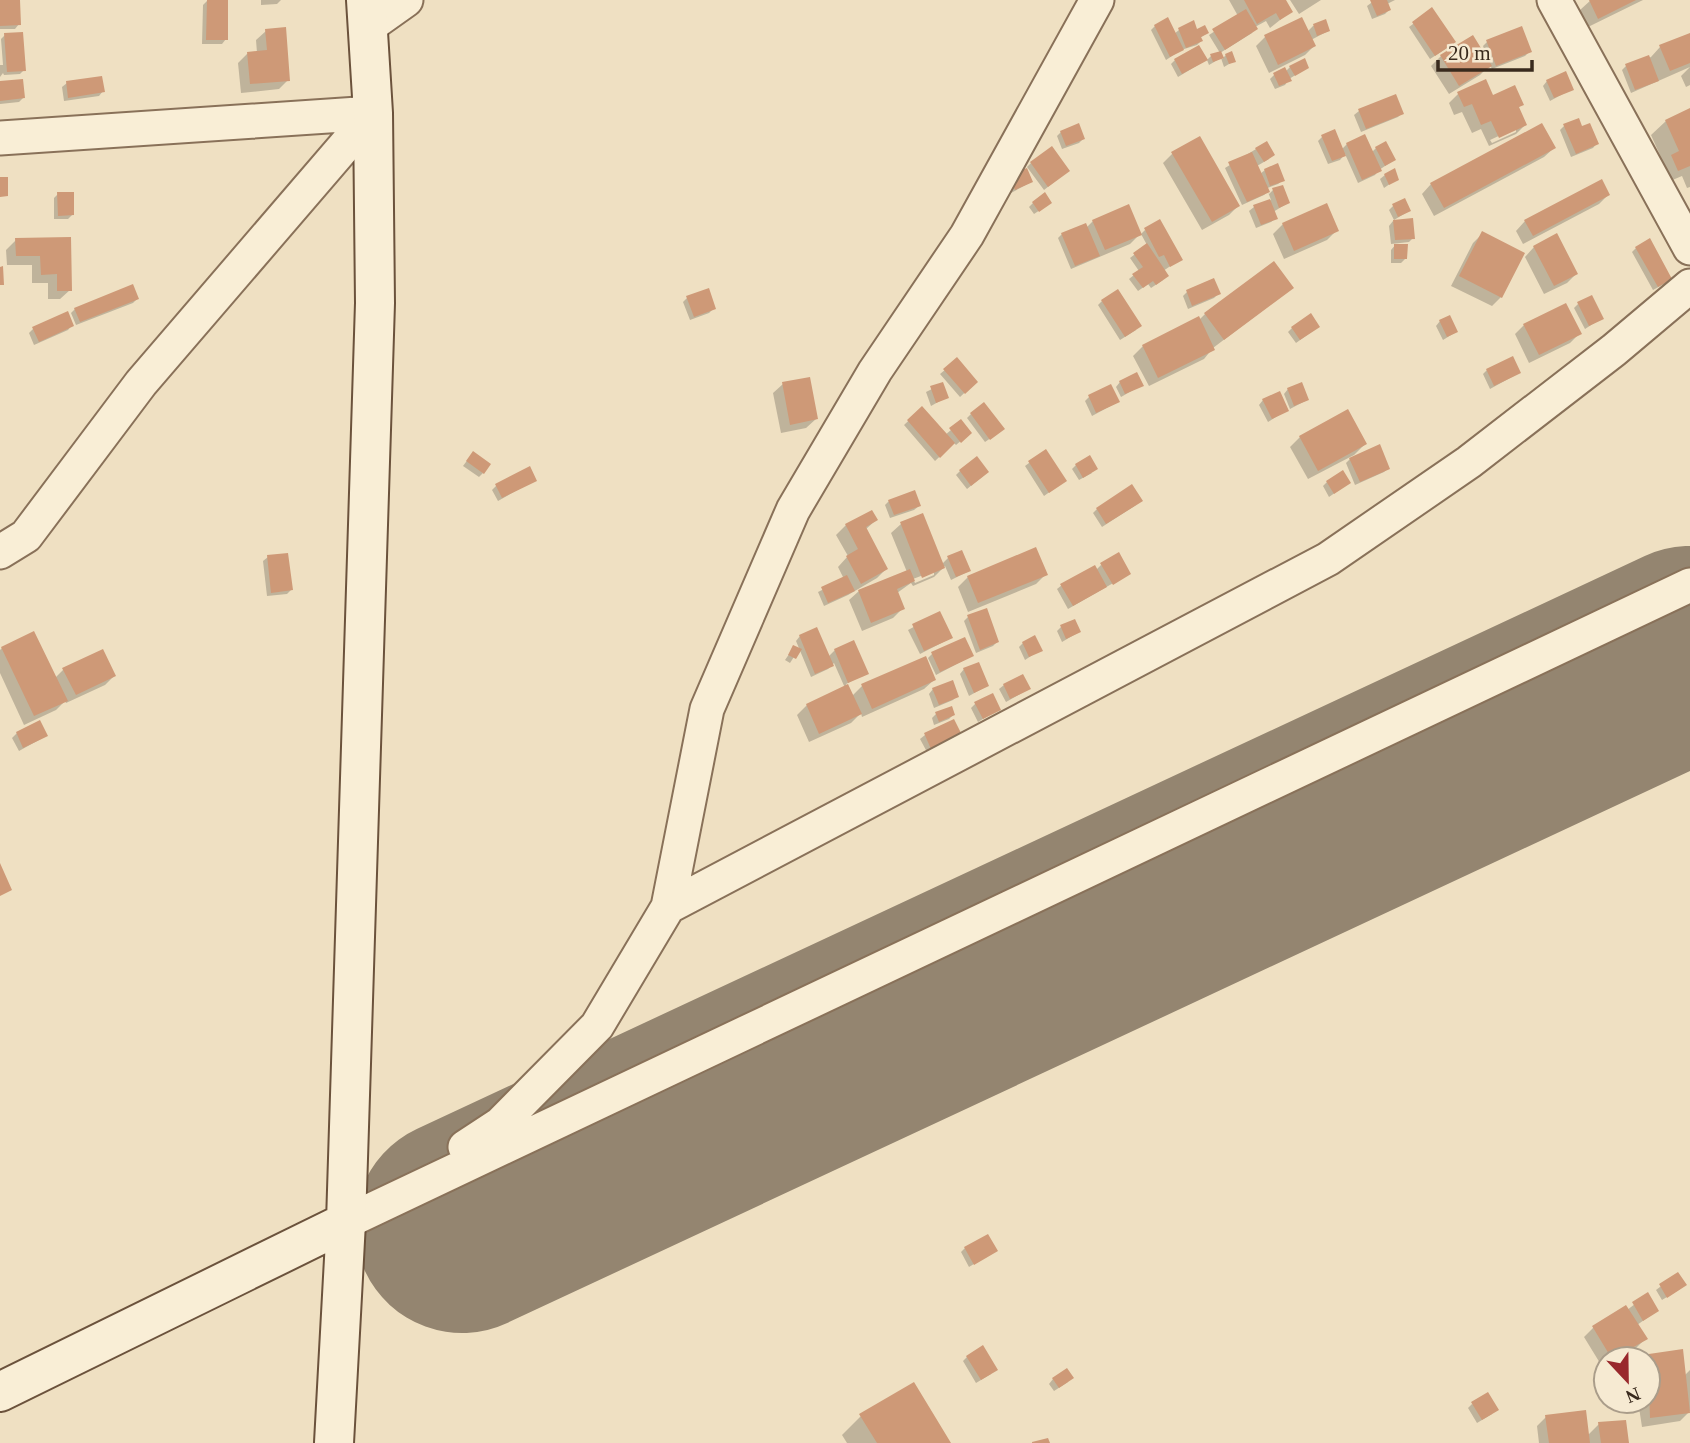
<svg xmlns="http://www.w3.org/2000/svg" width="1690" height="1443" font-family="Georgia,serif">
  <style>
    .shadow { fill: #0003; fill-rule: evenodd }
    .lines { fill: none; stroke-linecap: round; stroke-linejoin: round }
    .runway { stroke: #948570; stroke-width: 214 }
    .building { fill: #ce9977 }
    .street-casing { stroke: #897159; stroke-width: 37 }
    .secondary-casing { stroke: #6b523c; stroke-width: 42 }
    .street { stroke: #f9eed6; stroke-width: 33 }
    .secondary { stroke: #f9eed6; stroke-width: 38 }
  </style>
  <rect width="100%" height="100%" fill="#efe0c2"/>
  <!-- shadow -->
  <path class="shadow" d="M0,0H18L19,24L15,29H0Z
    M261,0H281L277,4L261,5Z
    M1229,0H1284L1290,12L1270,28L1266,21L1255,27L1252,33L1220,53L1209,35L1238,16Z
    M1290,0H1321L1299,14Z
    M1375,0H1395L1387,4L1389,10L1385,14L1372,19L1367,6Z
    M1643,0L1588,27L1580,10L1591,0Z
    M207,1L226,39L222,44H202L203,5Z
    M1432,10L1450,46L1430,59L1409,27Z
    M1325,21L1328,31L1311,40L1314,46L1305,55L1269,73L1256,46L1265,37L1307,32L1313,26Z
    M1155,26L1174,34L1179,30L1207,33L1200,38L1201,41L1197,45L1181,50L1166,60L1151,30Z
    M266,31L288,80L279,89L241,93L238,63L247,54L257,53L256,40Z
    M5,35L24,70L20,74L4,75L3,73L0,77V65H3L1,39Z
    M1690,35V85L1686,87L1681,76L1690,67L1631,93L1622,70L1626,66L1651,57L1660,47Z
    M1472,37L1489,61L1483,46L1487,42L1530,51L1525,56L1492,69L1490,65L1480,75L1449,94L1431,66L1441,56Z
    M1220,53L1222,59L1226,55L1234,61L1224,67L1221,58L1209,65L1207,60L1211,56Z
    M1175,60H1206L1178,77L1171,64Z
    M1290,67L1307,68L1289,79L1285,85L1275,89L1270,79L1274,75L1285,72Z
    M1547,81L1572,89L1550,101L1543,86Z
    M0,83L24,97L19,102L0,104Z
    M67,83L103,91L99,96L64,101L62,87Z
    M1458,94L1493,97L1522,104L1518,108L1525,125L1516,134L1489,146L1481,129L1472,133L1462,112L1454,115L1449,103ZM1516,128V132L1492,143L1490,140Z
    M1395,96L1402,113L1398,117L1361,132L1354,115L1359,111Z
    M1690,110V187L1687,188L1682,176L1663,184L1657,171L1664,164L1651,135L1666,121Z
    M1564,126L1581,128L1597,143L1593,148L1571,157L1560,130Z
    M1061,132L1083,139L1079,143L1062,149L1057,136Z
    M1322,137L1342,149L1347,144L1371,153L1376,148L1394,160L1379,170L1375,175L1358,183L1345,154L1340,160L1328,164L1318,141Z
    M1554,148L1544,157L1434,216L1422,194L1431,184Z
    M1256,149L1269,159L1257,166L1260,174L1265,170L1283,180L1278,184L1265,189L1267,192L1264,195L1242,205L1225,168Z
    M1173,153L1238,206L1229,215L1202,230L1163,163Z
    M1031,163L1063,175L1044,190L1027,167Z
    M1385,175L1397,179L1384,188L1380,179Z
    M1006,181L1031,182L1011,193Z
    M1273,190L1288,203L1273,212L1276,218L1271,222L1256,228L1249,211L1254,207L1271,200L1268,192L1269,194Z
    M58,194L73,214L68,219H54V198Z
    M1608,195L1599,204L1523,244L1516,231L1525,221Z
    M1033,203L1046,206L1034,214L1029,207Z
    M1394,205L1409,211L1394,220L1389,210Z
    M1093,221L1139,235L1130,244L1071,269L1058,238L1062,234L1086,228Z
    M1393,221L1413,238L1409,242L1391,244L1389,226Z
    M1283,224L1337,230L1327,240L1284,259L1273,234Z
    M1145,230L1181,259L1163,271V280L1151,288L1148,284L1138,291L1129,279L1139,271L1130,258L1147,245L1141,234Z
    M1482,234L1501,297L1492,306L1451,286L1473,243Z
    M69,239L70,290L60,299H48V283H32V265H7L6,250L16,240Z
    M1396,244L1406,258L1401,263H1391V250Z
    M1534,247L1576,274L1567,283L1544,294L1525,257Z
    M1636,248L1670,279L1666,283L1653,290L1632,252Z
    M1292,288L1213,348L1204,359L1149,386L1133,356L1143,346L1199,320L1205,314Z
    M1187,292L1218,294L1214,298L1188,309L1183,296Z
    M687,298L714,308L709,313L690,320L683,302Z
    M137,299L133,303L76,325L71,313L75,309Z
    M1102,301L1136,330L1120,340L1098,305Z
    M1578,304L1602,318L1585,329L1574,308Z
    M1440,321L1456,332L1443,340L1436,326Z
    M72,325L68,330L34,345L29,333L33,329Z
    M1524,325L1579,334L1570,343L1529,363L1515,334Z
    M1318,327L1296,343L1288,332L1292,328Z
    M957,360L976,382L960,397L940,374Z
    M1487,370L1519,373L1490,389L1483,374Z
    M1120,382L1142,385L1121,397L1116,387Z
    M783,384L816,419L806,428L781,433L773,393Z
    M942,384L947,397L931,406L926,392Z
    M1288,389L1307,400L1290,409L1284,394Z
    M1089,397L1118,402L1092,416L1085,401Z
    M1263,400L1287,410L1268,422L1259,405Z
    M922,408L945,435L951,430L970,433L956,445L954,443L935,461L904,425Z
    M1348,411L1365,444L1354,455L1308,479L1290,447L1300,437Z
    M971,414L998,433L985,442L967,418Z
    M1045,451L1065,481L1044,496L1025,466Z
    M469,458L483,473L479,477L463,466Z
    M1350,459L1388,468L1384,472L1355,485L1346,463Z
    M1076,465L1092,473L1079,480L1072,469Z
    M960,471L983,476L967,489L956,475Z
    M535,480L498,501L492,490L496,486Z
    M1327,482L1349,483L1329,497L1323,486Z
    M889,501L919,506L914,510L890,518L885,505Z
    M1136,505L1102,527L1093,513L1097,509Z
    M922,515L942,564L948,558L969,571L951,580L945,566L934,577L913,586L911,583L897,593L903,608L893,618L862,631L849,600L859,591L907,572L891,533L901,524ZM934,571V575L915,583L913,579Z
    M876,520L865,530L886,569L877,578L848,595L824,606L818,592L844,579L838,567L848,556L836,535L846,525Z
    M268,557L291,590L287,594L267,596L263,561Z
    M1101,565L1129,574L1068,609L1057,589L1062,585L1096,570Z
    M1046,574L1036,584L968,612L958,587L968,577Z
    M940,613L951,638L920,654L908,630Z
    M968,617L997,642L993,646L976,653L964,621Z
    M1061,627L1079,632L1062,642L1057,631Z
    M800,636L828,657L835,650L867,673L846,684L852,696L862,686L934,680L924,689L862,717L861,713L851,723L809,742L797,715L807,705L845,688L834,663L828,669L811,677L796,641Z
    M1023,643L1040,650L1025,660L1019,647Z
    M794,647L799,649L790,663L785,660Z
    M2,648L55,678L63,670L114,676L105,685L66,703L65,701L56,710L24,725L0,673V650Z
    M932,654L972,656L936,675L928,658Z
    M964,669L987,686L969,696L960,674Z
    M1004,685L1029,689L1006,702L999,689Z
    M933,689L957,696L953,700L934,708L929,694Z
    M976,703L999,709L978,722L971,708Z
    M936,714L953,715L949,719L934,725L932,718Z
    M953,722L960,735L927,752L920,739L925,735Z
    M17,733L46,736L19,751L12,738Z
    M965,1248L995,1251L969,1267L961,1252Z
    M1677,1274L1680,1289L1662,1300L1656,1290Z
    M1647,1295L1657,1311L1637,1325L1645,1339L1636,1348L1618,1359H1606V1366L1603,1368L1584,1337L1593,1328L1627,1310Z
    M967,1357L991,1374L976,1383L963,1361Z
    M1643,1357L1685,1375L1690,1370V1411L1680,1421L1642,1427L1638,1401H1648V1359H1641Z
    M1053,1379L1068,1382L1054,1391L1049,1384Z
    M1472,1404L1492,1414L1477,1423L1468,1408Z
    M861,1416L949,1443H847L842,1435Z
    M1546,1417L1587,1436L1599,1424L1627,1443H1539L1537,1426Z"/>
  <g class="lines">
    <!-- runway -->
    <path class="runway" d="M462,1226L1690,653"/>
  </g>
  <!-- building -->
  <path class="building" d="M0,0H20L21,25L0,26Z
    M207,0H228V40H206Z
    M1244,0H1286L1293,12L1280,20L1276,13L1257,24Z
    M1370,0H1387L1391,10L1377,16Z
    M1589,0H1636L1598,19Z
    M1432,7L1456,42L1435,56L1412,22Z
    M1246,9L1258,29L1225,50L1212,29Z
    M1168,17L1184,50L1170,57L1154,25Z
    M1302,17L1316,46L1278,65L1264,35Z
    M1326,19L1330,31L1317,36L1313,24Z
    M1194,20L1197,29L1205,25L1209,33L1201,37L1203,41L1186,48L1178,28Z
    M1522,26L1532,52L1496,66L1486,40Z
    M286,27L290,81L250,84L247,52L267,50L265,29Z
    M23,32L26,71L7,72L4,33Z
    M1690,33V63L1670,71L1659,45Z
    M1473,35L1492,66L1459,86L1440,55Z
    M1199,45L1208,60L1182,74L1174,59Z
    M1221,51L1224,58L1213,62L1210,54Z
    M1232,51L1236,62L1229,64L1225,54Z
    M1649,55L1659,81L1635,90L1625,64Z
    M1305,58L1309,68L1295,76L1289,66Z
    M1285,67L1292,81L1279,86L1273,73Z
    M1566,71L1574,90L1554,98L1546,80Z
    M102,76L105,92L68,98L66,81Z
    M23,79L25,98L0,101V81Z
    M1486,79L1493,95L1515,85L1524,105L1519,107L1527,125L1499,138L1491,121L1481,125L1472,104L1464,107L1457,92Z
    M1396,94L1404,114L1366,129L1358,109Z
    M1690,108V166L1678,171L1671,155L1679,151L1665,120Z
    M1579,118L1582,126L1590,123L1599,144L1576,154L1563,124Z
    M1079,123L1085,139L1066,146L1060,131Z
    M1542,123L1556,148L1444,208L1430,183Z
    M1335,129L1346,156L1332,161L1321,135Z
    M1365,134L1382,171L1362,180L1346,143Z
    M1200,136L1240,206L1212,222L1171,152Z
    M1267,141L1275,155L1264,162L1255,148Z
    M1386,141L1396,160L1385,166L1375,147Z
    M1052,146L1070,171L1048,187L1030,162Z
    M1252,152L1270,192L1247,202L1228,162Z
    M1278,163L1285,181L1270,186L1264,169Z
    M1027,168L1033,182L1015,190L1009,175Z
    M1395,168L1399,180L1389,185L1384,174Z
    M0,177H8V196L0,197Z
    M1602,179L1610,195L1533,236L1524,220Z
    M1283,185L1290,203L1279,208L1272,188Z
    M57,192H74V215L58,216Z
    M1045,192L1052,203L1039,212L1032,202Z
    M1405,198L1411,211L1398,217L1392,204Z
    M1270,199L1278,219L1261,225L1253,205Z
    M1327,203L1339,231L1294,251L1282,223Z
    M1129,204L1142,235L1105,250L1092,220Z
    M1413,218L1415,239L1395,240L1393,220Z
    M1160,219L1183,260L1170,267L1164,255L1159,257L1144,228Z
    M1086,223L1100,256L1075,266L1061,233Z
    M1482,231L1525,253L1502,298L1459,276Z
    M1557,233L1578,274L1554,286L1533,246Z
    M71,237L72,291H57V274L41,275L40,256H16L15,238Z
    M1650,238L1672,279L1658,287L1635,247Z
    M1147,243L1169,276L1156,285L1153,281L1143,288L1132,274L1143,267L1133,253Z
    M1394,244H1408L1407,259H1394Z
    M1274,261L1294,288L1224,340L1204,313Z
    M3,266L4,285H0V267Z
    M1214,278L1221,294L1192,306L1186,290Z
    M133,284L139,299L80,322L74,308Z
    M709,288L716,309L694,317L686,296Z
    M1118,289L1142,326L1125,337L1101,300Z
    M1592,295L1604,319L1589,326L1577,302Z
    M1566,303L1582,334L1539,355L1523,324Z
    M68,311L74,326L39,342L32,327Z
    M1311,313L1320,327L1300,340L1291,327Z
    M1450,315L1458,332L1447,337L1439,320Z
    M1199,316L1215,350L1158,378L1142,345Z
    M1513,356L1521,373L1494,386L1486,369Z
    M957,357L978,382L965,394L943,369Z
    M1137,372L1144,386L1125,394L1119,381Z
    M810,377L818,419L790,425L782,382Z
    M943,382L949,398L936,403L930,386Z
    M1302,382L1309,400L1294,406L1287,388Z
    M1111,384L1120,402L1096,413L1088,395Z
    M1280,391L1289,411L1272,419L1262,399Z
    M984,402L1005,429L990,440L970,413Z
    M922,406L955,443L940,458L907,420Z
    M1348,409L1367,444L1318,471L1299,436Z
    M961,419L972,433L961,443L949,428Z
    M1380,444L1390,469L1360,482L1349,458Z
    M1046,449L1067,481L1049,493L1028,461Z
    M473,451L491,464L484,474L466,461Z
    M1090,455L1098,469L1083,478L1075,464Z
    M977,456L989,472L971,486L959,470Z
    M530,466L537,481L502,498L495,484Z
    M1343,470L1351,483L1334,494L1326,481Z
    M1132,484L1143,501L1106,524L1096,508Z
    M915,490L921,506L894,515L888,500Z
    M872,510L878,520L866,527L888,569L861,584L846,556L858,549L845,524Z
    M923,513L945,568L922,578L900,522Z
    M1036,547L1048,575L978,603L967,576Z
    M962,550L971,571L956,577L947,556Z
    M1119,552L1131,574L1113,585L1100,563Z
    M288,553L293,590L271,593L267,555Z
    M1095,565L1107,587L1073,606L1060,584Z
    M910,569L915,581L897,589L905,609L871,623L858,590Z
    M847,575L855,591L828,603L821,587Z
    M987,608L999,642L980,650L967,615Z
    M940,611L953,638L924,651L912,624Z
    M1075,619L1081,632L1066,639L1060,625Z
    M817,627L834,666L815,674L799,635Z
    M34,631L68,701L34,716L1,647Z
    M1035,635L1043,651L1029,657L1022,642Z
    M965,637L974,656L940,672L931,652Z
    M854,640L869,674L848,683L834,649Z
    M793,645L802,649L796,659L788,655Z
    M103,649L116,676L76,695L62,668Z
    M926,656L936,680L872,709L861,684Z
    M979,662L989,686L974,693L963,668Z
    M1023,674L1031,689L1010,699L1003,684Z
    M953,680L959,697L939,705L932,688Z
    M848,684L862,714L819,734L806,704Z
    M993,693L1001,710L983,719L974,702Z
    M952,706L955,715L939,722L935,712Z
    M954,719L962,735L931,749L924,733Z
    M40,720L48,736L23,748L16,732Z
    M0,863L12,890L0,896Z
    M988,1234L998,1251L974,1265L964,1247Z
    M1678,1272L1687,1285L1667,1298L1659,1284Z
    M1648,1292L1659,1311L1643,1321L1632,1302Z
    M1626,1305L1648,1339L1612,1359L1592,1326Z
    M983,1345L998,1370L981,1380L966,1356Z
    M1683,1349L1690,1413L1650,1418L1648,1359H1643L1642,1355Z
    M1067,1368L1074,1378L1059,1388L1052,1378Z
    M914,1382L951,1443H877L859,1414Z
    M1488,1392L1499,1410L1482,1420L1471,1402Z
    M1586,1410L1590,1443H1549L1545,1415Z
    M1626,1420L1629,1443H1601L1598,1422Z
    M1048,1438L1050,1443H1032V1442Z"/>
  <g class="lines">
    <!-- street casing -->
    <g class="street-casing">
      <path id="street" d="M1554,0L1690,248
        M368,27L406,0
        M0,138L373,113
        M0,552L26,536L141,383L373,113
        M668,907L1328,559L1469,462L1614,350L1690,286
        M465,1147L500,1124L597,1026L668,907L707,709L793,510L875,371L967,235L1097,0
        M346,1222L1690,585"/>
    </g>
    <!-- secondary casing -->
    <g class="secondary-casing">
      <path id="secondary" d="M0,1392L346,1222
        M334,1443L346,1222L375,303L373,113L366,0"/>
    </g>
    <!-- street -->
    <use href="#street" class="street"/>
    <!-- secondary -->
    <use href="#secondary" class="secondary"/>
  </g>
  <!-- north arrow -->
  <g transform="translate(1627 1380) rotate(158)"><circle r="33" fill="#f6ead2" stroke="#aa9d8a" stroke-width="2"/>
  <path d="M0-5L12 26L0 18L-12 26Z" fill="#99282c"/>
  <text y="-10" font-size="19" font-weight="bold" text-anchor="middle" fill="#392a1d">N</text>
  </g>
  <!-- scale -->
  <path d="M1438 60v10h94v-10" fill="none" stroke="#392a1d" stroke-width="3.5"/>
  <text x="1448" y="60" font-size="21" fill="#392a1d" stroke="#f6ead2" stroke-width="5" paint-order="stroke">20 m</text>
</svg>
